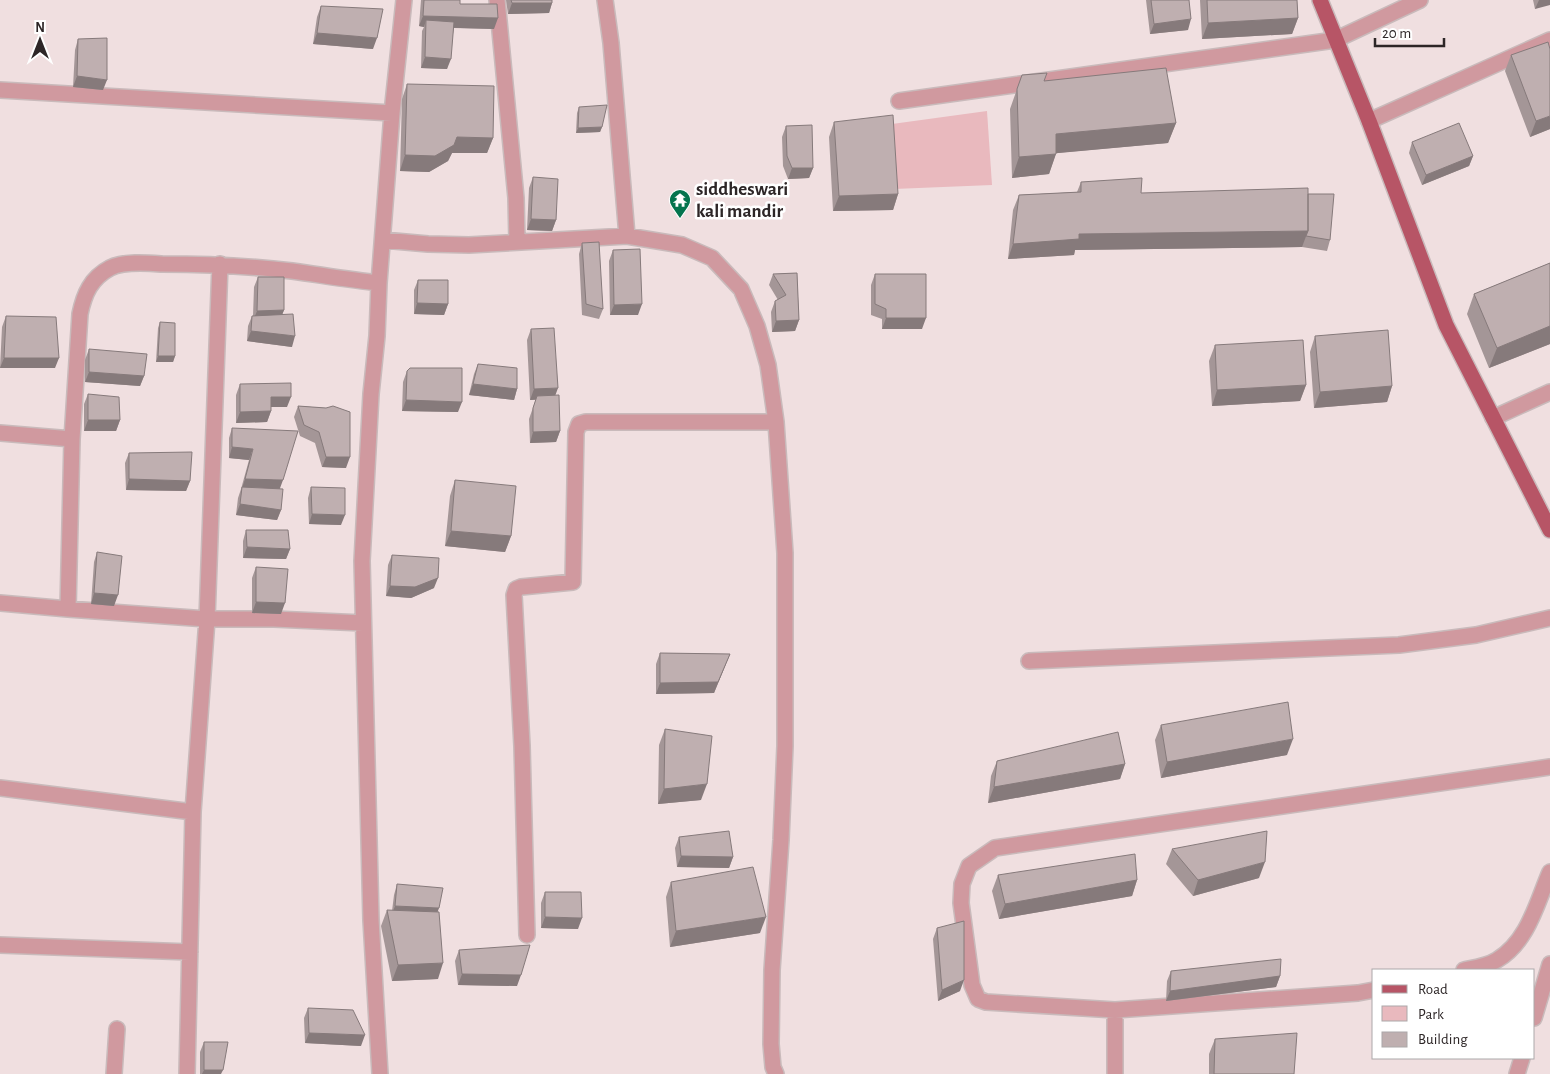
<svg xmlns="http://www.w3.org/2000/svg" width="1550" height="1074" font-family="'Alegreya Sans',sans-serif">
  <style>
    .green { fill: #e9b9be }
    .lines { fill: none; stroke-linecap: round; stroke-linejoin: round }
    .minor-casing { stroke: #c9babb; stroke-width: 18 }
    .major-casing { stroke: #c9babb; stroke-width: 18 }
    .minor { stroke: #d0999f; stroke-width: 15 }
    .major { stroke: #b75566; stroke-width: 15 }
    .wall { fill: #a49697 }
    .shaded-wall { fill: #867a7b }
    .building { fill: #bfafb0; stroke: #867a7b }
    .labels { text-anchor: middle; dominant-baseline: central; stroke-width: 5; stroke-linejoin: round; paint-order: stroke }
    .poi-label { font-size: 19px; font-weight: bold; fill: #2d2627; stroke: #fff; text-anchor: start }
  </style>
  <rect width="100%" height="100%" fill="#f0dfe0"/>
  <!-- green -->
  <path class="green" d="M987,111L992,185L894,189L892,124Z"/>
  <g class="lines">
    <!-- minor casing -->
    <g class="minor-casing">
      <path id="minor" d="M497,0L516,198L517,242
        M605,0L611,43L627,236
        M0,90L392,113
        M899,101L1335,40L1420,0
        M1369,121L1550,40
        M383,240L428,244L469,245L627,236L682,245L712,258L741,289L757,326L768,365L776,422L785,553V746L781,840L772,970L771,1044L773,1067L776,1074
        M1493,418L1550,392
        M0,433L72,439
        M0,603L68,609L207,619H274L363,623
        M68,609L72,439L80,314C84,294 91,278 110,268C123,261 148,263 162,264C206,264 249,266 292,271C321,275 350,280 379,283
        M1029,661L1399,645L1476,635L1550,618
        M0,788L193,812
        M527,935L522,746L514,595L516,589L521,587L573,582L576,432L579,424L586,422H776
        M0,945L190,952
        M1464,970C1474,968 1488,966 1497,960C1528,942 1537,902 1550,872
        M1374,990L1358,993L1115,1010L986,1002L978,999L972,985L961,903L962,884L969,866L995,848L1550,767
        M1115,1010V1074
        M1534,1018L1550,964
        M114,1074L117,1029
        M187,1074L193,812L207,619L220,264
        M380,1074L371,920L362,561L371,394L377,336L379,283L392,113L404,0
        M1517,1074L1522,1058"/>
    </g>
    <!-- major casing -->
    <g class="major-casing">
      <path id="major" d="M1320,0L1369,121L1446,325L1550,530"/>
    </g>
    <!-- minor -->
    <use href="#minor" class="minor"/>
    <!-- major -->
    <use href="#major" class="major"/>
  </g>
  <!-- wall -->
  <path class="wall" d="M421,0H460V4L494,29L454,28L447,69L421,68L422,31L424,27L419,26Z
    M506,0H552V3L549,13L508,14Z
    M1146,0H1189L1188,30L1150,34Z
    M1200,0H1297L1298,18L1292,34L1202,39Z
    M1533,0H1550L1535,9Z
    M321,6L373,49L313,44L317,17Z
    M78,39L103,90L73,87L75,50Z
    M1511,55L1550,129L1530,137L1505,71Z
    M1022,75L1044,81L1176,123L1168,143L1056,153L1049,174L1012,178L1010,109Z
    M407,84L493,138L487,153H452L448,161L429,172L400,171L402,99Z
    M579,107L602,127L600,132L576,133L577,113Z
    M834,122L898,194L893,210L833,211L829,137Z
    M786,126L813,168L809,178L788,179L783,166L782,137Z
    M1412,142L1473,156L1469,166L1422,185L1409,153Z
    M533,177L556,220L552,231L527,230L529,188Z
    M1081,182L1141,193L1308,194L1330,240L1327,251L1302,247L1075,250L1074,255L1008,259L1013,210L1019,195L1077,192Z
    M582,243L603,309L599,319L582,315L579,254Z
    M613,250L638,315H610L609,261Z
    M1550,263V344L1489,368L1467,314L1474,294Z
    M797,273L799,320L795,331L772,332L771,312L775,301L778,300L769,285L773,274Z
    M875,274L922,329H882V319L871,315V285Z
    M258,277L284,310L282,315L292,347L247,341L248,326L252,316H253L254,287Z
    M418,280L448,304L444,315L414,314V290Z
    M6,316L55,368H0L2,327Z
    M160,322L175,356L173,362H156L158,328Z
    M531,329L555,395L560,431L556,442L530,443L529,419L536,399L530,400L527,340Z
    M1315,336L1392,386L1387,402L1314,408L1310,352Z
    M1215,345L1306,385L1300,401L1212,406L1209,361Z
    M89,349L144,376L140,386L85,382V360Z
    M478,364L517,389L514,400L469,395L474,374Z
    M407,371L458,412L402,411L403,382Z
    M240,384L287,407H271V411L267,422L236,423V395Z
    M88,394L120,420L116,431H84V404Z
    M298,406L326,408L346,468L322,467L315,443L300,436L294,417Z
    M232,428L280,489L281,510L277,520L236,515L238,498L241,489L249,460L229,458V438Z
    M129,453L190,481L186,491L126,490L125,463Z
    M455,480L511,536L505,552L445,546L450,496Z
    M311,487L341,525L309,524L308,498Z
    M246,530L290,549L286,559L243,558V541Z
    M97,552L114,606L91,604L94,562Z
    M392,555L434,588L411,598L386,596L388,565Z
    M256,567L281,614L252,613V578Z
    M660,653L730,654L714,693L656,694V664Z
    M1161,725L1287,755L1161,778L1155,740Z
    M665,729L701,800L658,804L659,745Z
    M997,761L1125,764L1120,779L988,803L991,776Z
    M679,837L733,857L729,868L677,867L675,848Z
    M1172,849L1259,878L1193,896L1166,864Z
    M998,875L1137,880L1132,896L999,919L992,891Z
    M671,882L760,933L670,947L666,897Z
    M397,884L438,912V979L392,981L381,926L387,910L392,911L394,895Z
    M545,892L578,929L541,928V903Z
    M937,928L960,991L938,1001L933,939Z
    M459,950L517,986L458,985L455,961Z
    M1171,971L1280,976L1276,987L1166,1001L1167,981Z
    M308,1008L361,1046L305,1043L304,1018Z
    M1215,1039L1294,1074H1209V1054Z
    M204,1042L221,1074H200V1052Z"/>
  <!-- shaded-wall -->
  <path class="shaded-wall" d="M1539,0H1550V5L1535,9Z
    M512,3H552L549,13L508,14Z
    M423,16L498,18L494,29L426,27V20L424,27L419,26Z
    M1298,18L1292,34L1202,39L1208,23Z
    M1191,19L1188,30L1150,34L1154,24Z
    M317,33L377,38L373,49L313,44Z
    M425,57L451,59L447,69L421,68Z
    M77,76L107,80L103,90L73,87Z
    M1550,116V129L1530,137L1536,121Z
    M1176,123L1168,143L1048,154L1056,134Z
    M602,127L600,132L576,133L578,128Z
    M457,137L493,138L487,153H452L448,161L429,172L400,171L405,155Z
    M1056,154L1049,174L1012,178L1019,157Z
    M1473,156L1469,166L1422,185L1426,175Z
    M792,168H813L809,178L788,179Z
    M898,194L893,210L833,211L839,196Z
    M531,219L556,220L552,231L527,230Z
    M1308,231L1302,247L1075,250L1074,255L1008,259L1013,244L1079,234Z
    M417,303L448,304L444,315L414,314Z
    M642,304L638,315H610L614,305Z
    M284,310L280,320L253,321L257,311Z
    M886,318H926L922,329H882Z
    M799,320L795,331L772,332L776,321Z
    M1550,326V344L1489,368L1497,348Z
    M251,331L295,336L292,347L247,341Z
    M158,356H175L173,362H156Z
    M4,358H59L55,368H0Z
    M89,372L144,376L140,386L85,382Z
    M473,384L517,389L514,400L469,395Z
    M1306,385L1300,401L1212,406L1217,390Z
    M1392,386L1387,402L1314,408L1320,392Z
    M558,388L554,399L530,400L534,389Z
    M271,397H291L287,407H267Z
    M406,400L462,402L458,412L402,411Z
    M271,411L267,422L236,423L240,412Z
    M88,420H120L116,431H84Z
    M560,431L556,442L530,443L533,432Z
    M232,447L253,449L249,460L229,458Z
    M326,457H350L346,468L322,467Z
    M129,479L190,481L186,491L126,490Z
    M245,479L283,480L279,491L242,488Z
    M240,504L281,510L277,520L236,515Z
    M312,514L345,515L341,525L309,524Z
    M451,531L511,536L505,552L445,546Z
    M247,547L290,549L286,559L243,558Z
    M438,578L434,588L411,598L386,596L390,586Z
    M94,593L118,595L114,606L91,604Z
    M256,602L285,603L281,614L252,613Z
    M730,654L714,693L656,694L660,683Z
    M1293,739L1287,755L1161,778L1167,762Z
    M1125,764L1120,779L988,803L994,787Z
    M707,784L701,800L658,804L664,789Z
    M681,856L733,857L729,868L677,867Z
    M1265,862L1259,878L1193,896L1198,880Z
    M1137,880L1132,896L999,919L1005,904Z
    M395,906L439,908L435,919L391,917Z
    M545,917L582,918L578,929L541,928Z
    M766,917L760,933L670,947L676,931Z
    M443,963L438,979L392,981L398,965Z
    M462,974L521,975L517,986L458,985Z
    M1280,976L1276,987L1166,1001L1170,991Z
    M964,980L960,991L938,1001L942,990Z
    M309,1033L365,1035L361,1046L305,1043Z
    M204,1070H223L221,1074H202Z"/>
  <!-- building -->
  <path class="building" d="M424,0H460V4H497L498,18L423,16Z
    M511,0H552V3H512Z
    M1151,0H1189L1191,19L1154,24Z
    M1207,0H1297L1298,18L1208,23Z
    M321,6L383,9L377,38L317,33Z
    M426,20L454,22L451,59L425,57Z
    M107,38V80L77,76L78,39Z
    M1548,42L1550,49V116L1536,121L1511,55Z
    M1166,68L1176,123L1056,134V154L1019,157L1017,89L1022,75L1047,73L1044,81Z
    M407,84L494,86L493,138L457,137L454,145L435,156L405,155Z
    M607,105L602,127L578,128L579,107Z
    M893,115L898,194L839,196L834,122Z
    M1459,123L1473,156L1426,175L1412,142Z
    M812,125L813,168H792L787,156L786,126Z
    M533,177L558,179L556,220L531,219Z
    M1142,178L1141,193L1308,188V231L1079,234V239L1013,244L1019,195L1081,192V182Z
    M1308,194H1334L1330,240L1306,236L1308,231Z
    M599,242L603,309L586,304L582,243Z
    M640,249L642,304L614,305L613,250Z
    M1550,263V326L1497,348L1474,294Z
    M797,273L799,320L776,321L775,301L786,295L773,274Z
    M875,274H926V318H886V309L875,304Z
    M258,277H284V310L257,311Z
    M418,280H448V304L417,303Z
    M293,314L295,336L251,331L252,316Z
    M6,316L56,317L59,358H4Z
    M160,322L175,323V356H158Z
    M554,328L558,388L534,389L531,329Z
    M1388,330L1392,386L1320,392L1315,336Z
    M1303,340L1306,385L1217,390L1215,345Z
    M89,349L147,354L144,376L89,372Z
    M478,364L517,368V389L473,384Z
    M410,368H462V402L406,400L407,371Z
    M291,383V397H271V411L240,412V384Z
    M88,394L119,397L120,420H88Z
    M559,395L560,431L533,432V408L537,396Z
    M298,406L326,408L333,406L350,412V457H326L319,432L304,425Z
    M232,428L298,431L283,480L245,479L253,449L232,447Z
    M192,452L190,481L129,479V453Z
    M455,480L516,486L511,536L451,531Z
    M242,487L283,489L281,510L240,504Z
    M311,487L345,488V515L312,514Z
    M246,530H288L290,549L247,547Z
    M97,552L122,556L118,595L94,593Z
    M392,555L439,558L438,578L415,587L390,586Z
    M256,567L288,569L285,603L256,602Z
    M660,653L730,654L718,682L660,683Z
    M1288,702L1293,739L1167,762L1161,725Z
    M665,729L712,736L707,784L664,789Z
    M1118,732L1125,764L994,787L997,761Z
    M729,831L733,857L681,856L679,837Z
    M1267,831L1265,862L1198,880L1172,849Z
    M1135,854L1137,880L1005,904L998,875Z
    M753,867L766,917L676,931L671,882Z
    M397,884L443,888L439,908L395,906Z
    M545,892H581L582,918L545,917Z
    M387,910L439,912L443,963L398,965Z
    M964,921V980L942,990L937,928Z
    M530,945L521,975L462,974L459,950Z
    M1281,959L1280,976L1170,991L1171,971Z
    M308,1008L353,1010L365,1035L309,1033Z
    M1297,1033L1294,1074H1214L1215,1039Z
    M204,1042H228L223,1070H204Z"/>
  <!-- icons -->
  <defs>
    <g id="temple-pin" transform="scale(1.125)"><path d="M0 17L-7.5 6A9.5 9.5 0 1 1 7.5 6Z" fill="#04744e" stroke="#fff"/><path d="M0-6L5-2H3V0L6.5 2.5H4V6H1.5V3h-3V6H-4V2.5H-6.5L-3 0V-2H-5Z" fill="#fff"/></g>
  </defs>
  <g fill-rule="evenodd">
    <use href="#temple-pin" x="680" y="200"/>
  </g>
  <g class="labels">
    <!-- poi labels -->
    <g class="poi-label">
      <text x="696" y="189">siddheswari<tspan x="696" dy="22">kali mandir</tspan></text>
    </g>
  </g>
  <!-- legend -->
  <rect x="1372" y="969" width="162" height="90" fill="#ffffff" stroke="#aba8a9"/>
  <rect x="1382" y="985" width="25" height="8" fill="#b75566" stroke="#aba8a9"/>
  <text x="1418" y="994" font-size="15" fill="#2d2627">Road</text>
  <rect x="1382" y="1006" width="25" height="15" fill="#e9b9be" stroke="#aba8a9"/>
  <text x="1418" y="1019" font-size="15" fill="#2d2627">Park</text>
  <rect x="1382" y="1032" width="25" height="15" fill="#bfafb0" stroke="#aba8a9"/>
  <text x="1418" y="1044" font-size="15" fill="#2d2627">Building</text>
  <!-- north arrow -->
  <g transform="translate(40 40)" stroke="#ffffff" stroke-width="4" paint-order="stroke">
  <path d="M0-4L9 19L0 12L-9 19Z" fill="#2d2627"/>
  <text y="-8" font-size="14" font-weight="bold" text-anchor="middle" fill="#2d2627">N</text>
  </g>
  <!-- scale -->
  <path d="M1375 38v8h69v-8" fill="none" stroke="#2d2627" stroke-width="2.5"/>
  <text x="1382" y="38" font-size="15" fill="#2d2627" stroke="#ffffff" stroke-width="4" paint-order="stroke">20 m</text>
</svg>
